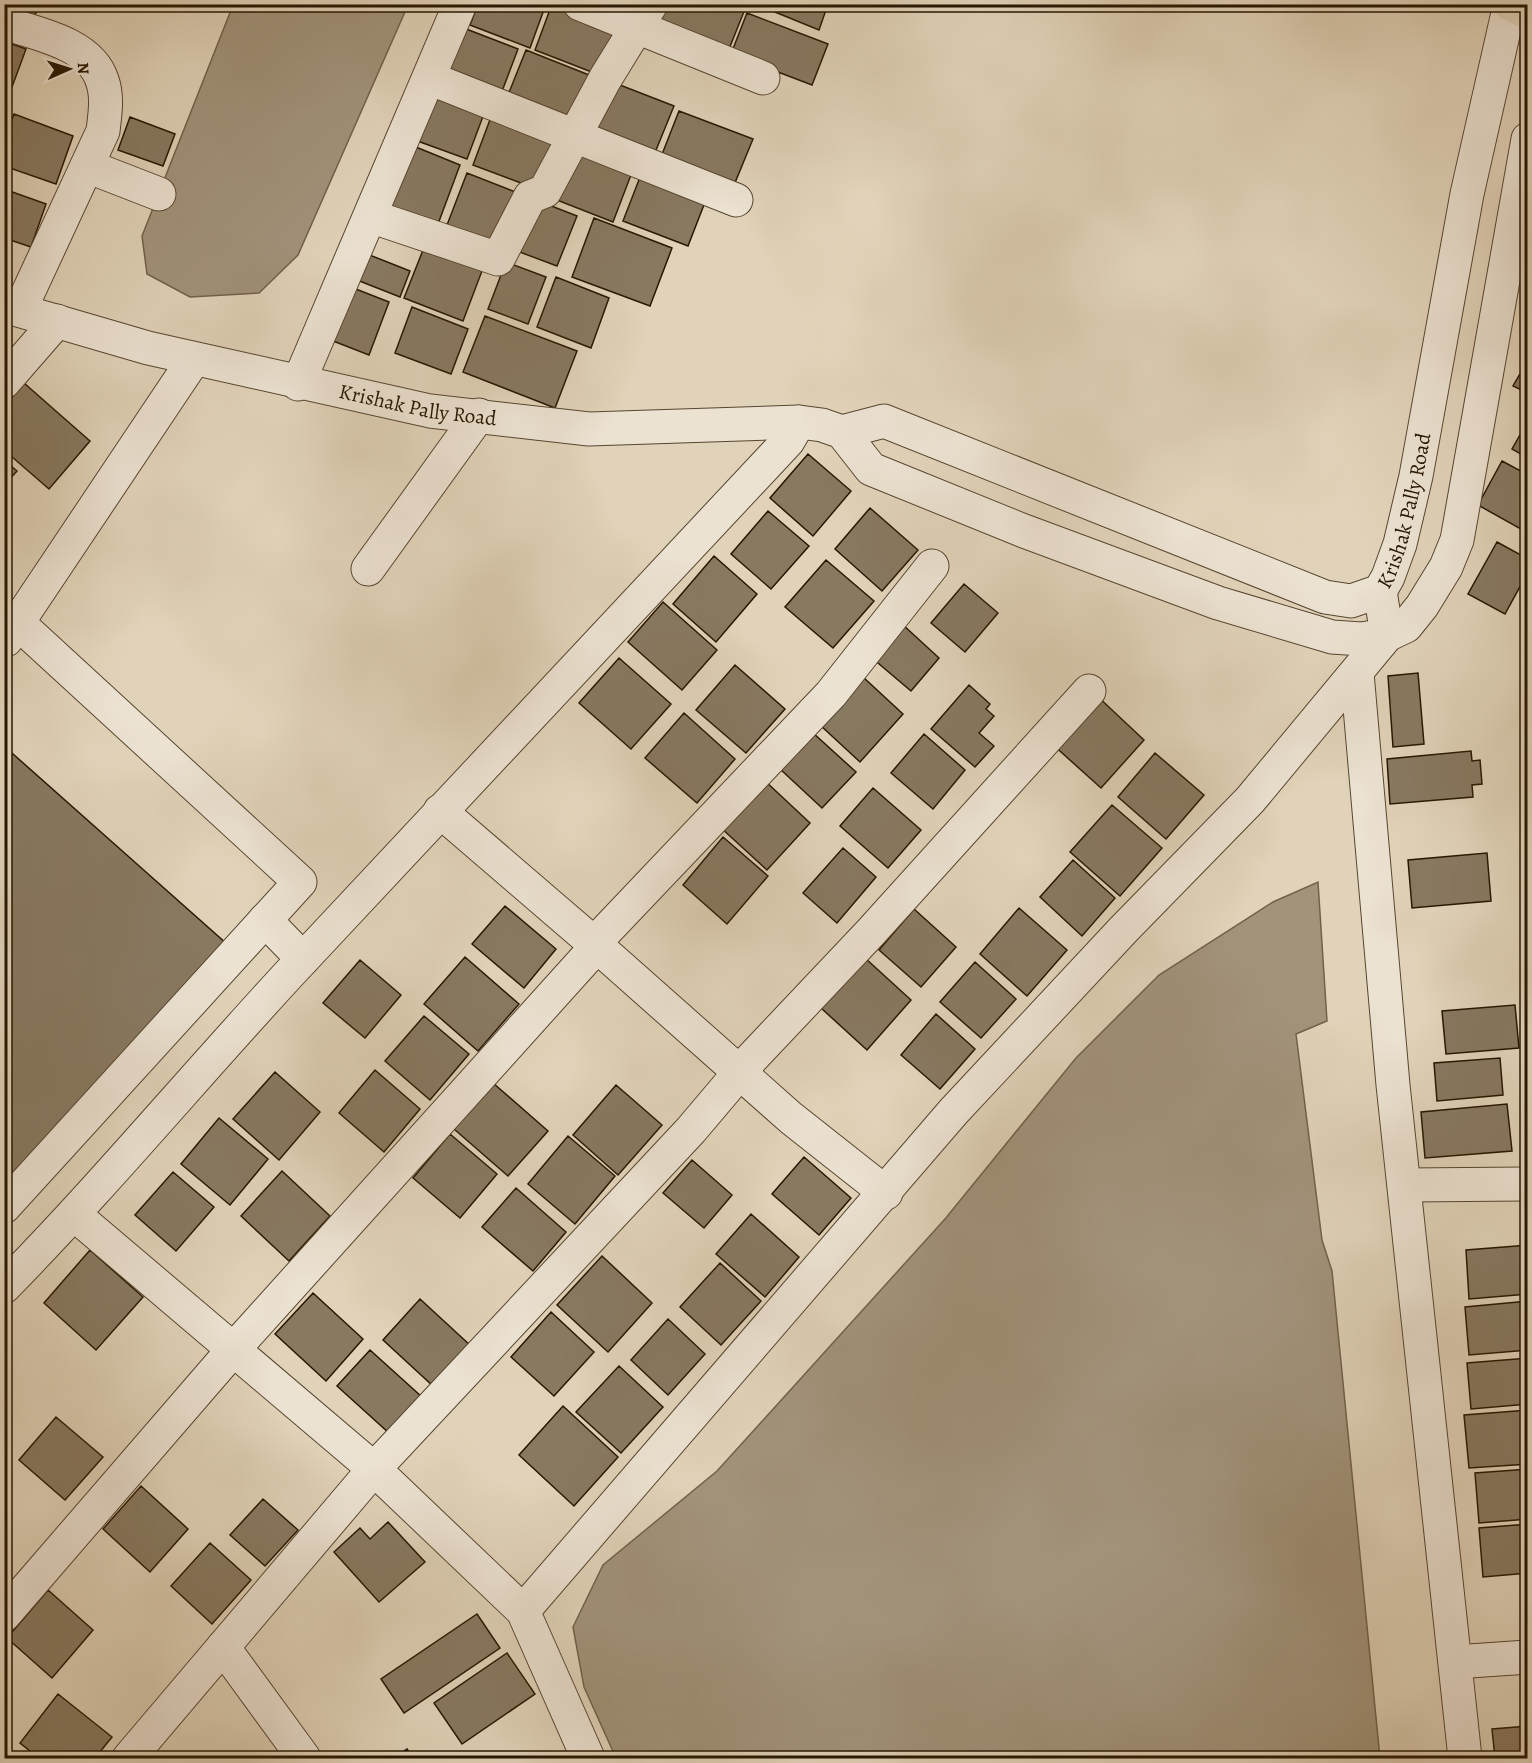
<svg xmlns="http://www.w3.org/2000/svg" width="1532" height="1763" font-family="Alegreya,serif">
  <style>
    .water { fill: #a2937b; stroke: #71614b; stroke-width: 1.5 }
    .building { fill: #887961; stroke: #271702; stroke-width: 1.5 }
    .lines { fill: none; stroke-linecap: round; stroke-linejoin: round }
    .minor-casing { stroke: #564630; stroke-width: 35 }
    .major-casing { stroke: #271702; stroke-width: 35 }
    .minor { stroke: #ece2d2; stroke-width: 33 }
    .major { stroke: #e1d3b9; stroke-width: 33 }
    .labels { text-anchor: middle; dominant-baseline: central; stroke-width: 5; stroke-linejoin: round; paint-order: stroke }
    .street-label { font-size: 21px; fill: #271702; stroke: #ece2d2 }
  </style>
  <rect width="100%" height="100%" fill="#e1d3b9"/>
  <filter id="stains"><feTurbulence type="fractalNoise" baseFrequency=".00333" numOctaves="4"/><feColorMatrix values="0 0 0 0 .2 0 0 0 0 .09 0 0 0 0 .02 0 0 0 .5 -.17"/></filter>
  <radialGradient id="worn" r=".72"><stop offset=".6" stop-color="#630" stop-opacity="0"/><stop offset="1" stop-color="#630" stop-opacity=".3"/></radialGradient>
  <!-- water -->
  <path class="water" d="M233,5H408L298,255L259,293L190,297L147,274L142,236Z
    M1318,882L1327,1021L1296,1034L1322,1240L1332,1271L1380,1758H616L584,1687L573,1627L603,1565L717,1471L945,1219L1076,1058L1159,975L1273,902Z"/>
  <!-- building -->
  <path class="building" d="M4,4H39L32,24L4,14Z
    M478,4H546L530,48L470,25Z
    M552,4H559L621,28L602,76L535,50Z
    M667,4H733L745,9L727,54L658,27Z
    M778,4H828L819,30L775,12Z
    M747,13L828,44L812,85L731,54Z
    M461,27L518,49L501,94L444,72Z
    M4,41L26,49L5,106H4Z
    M526,50L594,77L574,126L506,100Z
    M607,80L674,106L654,155L589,129Z
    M431,90L485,111L467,159L412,139Z
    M679,111L753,139L732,190L659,162Z
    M14,114L73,136L56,184L4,166V140Z
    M130,117L175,134L163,166L118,150Z
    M491,117L555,142L537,189L473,165Z
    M406,143L460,165L438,224L383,203Z
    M578,145L634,167L613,222L557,200Z
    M642,172L707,197L688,246L623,221Z
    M467,173L518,193L499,244L447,225Z
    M4,189L46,204L31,247L4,238Z
    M536,200L577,216L557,266L517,251Z
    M594,218L672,248L650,306L572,277Z
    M427,240L485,263L463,321L404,298Z
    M362,252L410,271L400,297L352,278Z
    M506,262L546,277L528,324L488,309Z
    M556,277L609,298L591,348L537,327Z
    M348,286L389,302L369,355L328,339Z
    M412,307L468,329L451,374L395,353Z
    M485,316L577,351L555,408L463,372Z
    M1528,360V393L1513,386Z
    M24,383L90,441L49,489L4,450V406Z
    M1528,421V458L1512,449Z
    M808,454L851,491L813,536L770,498Z
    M4,460L17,471L4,485Z
    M1502,461L1528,475V533L1478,505Z
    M870,508L918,550L882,591L835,549Z
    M768,511L809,546L771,589L731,554Z
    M1497,542L1528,559V572L1505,614L1468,594Z
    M714,556L757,594L716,642L673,604Z
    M826,560L874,601L833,648L785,607Z
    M964,584L998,613L965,652L931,623Z
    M663,602L717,650L682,690L628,642Z
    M902,624L939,658L911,691L872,658Z
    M619,658L671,704L631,749L579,703Z
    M735,665L785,709L746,753L696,710Z
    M1418,673L1424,744L1393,747L1388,676Z
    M863,677L903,714L860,762L820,725Z
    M969,685L990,704L986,709L994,716L979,733L994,746L975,767L931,729Z
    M1095,694L1144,740L1101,788L1051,743Z
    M684,713L735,759L697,803L645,758Z
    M812,732L856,772L822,808L779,768Z
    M924,734L965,770L933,809L891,773Z
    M4,746L227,944L4,1193Z
    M1471,751L1472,761L1480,760L1482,784L1472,785L1473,797L1390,804L1387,759Z
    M1155,753L1204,795L1166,839L1118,797Z
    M764,780L810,823L767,870L720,827Z
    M873,788L921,830L888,868L840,826Z
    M1112,805L1162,848L1120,896L1070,852Z
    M723,837L768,876L727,924L683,885Z
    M843,848L876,877L837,923L803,893Z
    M1487,853L1491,901L1412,908L1408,860Z
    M1073,860L1115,898L1082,936L1040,897Z
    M505,906L556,949L524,988L472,944Z
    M1019,908L1067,950L1027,996L980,954Z
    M914,909L956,947L921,987L879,950Z
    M465,957L519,1004L478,1051L424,1004Z
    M865,958L911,1000L867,1050L821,1008Z
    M360,960L401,995L365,1038L323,1003Z
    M975,962L1016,999L981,1038L940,1002Z
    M1515,1005L1519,1048L1446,1054L1442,1011Z
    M936,1014L975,1049L940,1089L901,1055Z
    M424,1016L469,1054L430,1100L385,1061Z
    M1500,1058L1503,1095L1437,1101L1434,1063Z
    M375,1070L420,1109L384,1152L339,1113Z
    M275,1072L320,1112L279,1160L233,1119Z
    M493,1083L548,1131L508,1176L454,1129Z
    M616,1085L662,1125L618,1175L573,1135Z
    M1507,1104L1512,1151L1425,1158L1421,1112Z
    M219,1118L268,1159L230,1205L181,1164Z
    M450,1134L497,1174L460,1218L413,1178Z
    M568,1136L615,1176L575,1224L528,1184Z
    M804,1157L851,1198L819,1235L772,1194Z
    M692,1160L732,1195L704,1228L663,1193Z
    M282,1171L330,1216L289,1261L241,1216Z
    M173,1172L214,1207L176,1251L135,1215Z
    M516,1188L566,1232L533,1271L482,1227Z
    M751,1214L799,1257L765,1297L716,1254Z
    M1528,1245V1294L1469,1299L1466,1250Z
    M90,1250L143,1297L96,1350L44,1303Z
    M602,1256L652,1303L608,1352L557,1305Z
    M720,1263L761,1301L721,1345L680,1307Z
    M313,1293L363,1339L326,1381L275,1334Z
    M420,1299L471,1346L434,1387L383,1340Z
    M1528,1301V1350L1469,1355L1465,1307Z
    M551,1312L594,1352L554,1396L511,1357Z
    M668,1319L705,1354L668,1395L631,1360Z
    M370,1350L422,1397L390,1434L337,1386Z
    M1528,1358V1404L1471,1409L1467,1363Z
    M619,1366L663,1407L621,1453L576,1412Z
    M563,1406L618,1457L574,1506L519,1455Z
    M1528,1410V1464L1469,1468L1464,1415Z
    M56,1417L103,1457L65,1500L19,1460Z
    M1528,1469V1519L1479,1523L1475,1473Z
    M141,1486L188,1529L150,1572L103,1529Z
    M263,1499L298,1530L265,1566L230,1535Z
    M388,1522L425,1562L379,1602L334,1552L360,1528L370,1539Z
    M1528,1524V1573L1483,1577L1479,1528Z
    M210,1543L251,1580L212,1624L171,1586Z
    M48,1590L93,1630L52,1678L7,1638Z
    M477,1614L500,1648L404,1713L381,1679Z
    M507,1653L535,1694L462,1744L434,1703Z
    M58,1694L112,1737L95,1758H39L20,1743Z
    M1528,1726V1758H1495L1492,1729Z
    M407,1749L413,1758H393Z"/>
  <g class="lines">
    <!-- minor casing -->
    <g class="minor-casing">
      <g id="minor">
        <path d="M580,4L763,78"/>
        <path d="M4,23C37,34 90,43 102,80C108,96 105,114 103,131L20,310"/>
        <path d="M429,78L736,200"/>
        <path d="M87,166L159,194"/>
        <path d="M370,216L498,259L530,197L545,191L605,79L651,4"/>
        <path id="s1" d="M4,306L148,348L430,411L589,429L799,422L822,425L842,432L871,469L1024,531L1218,603L1332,637L1361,639L1387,635L1406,626L1422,606L1446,567L1457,540L1528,139"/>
        <path d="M4,382L57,321"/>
        <path d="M298,384L460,4"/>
        <path id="s2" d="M842,432L884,421L1325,597L1351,601L1380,591L1388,577L1400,544L1416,476L1467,194L1510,4"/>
        <path d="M368,569L479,415"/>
        <path d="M6,640L194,359"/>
        <path d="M1357,673L1393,1085L1465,1758"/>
        <path d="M440,811L597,946L791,1118L886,1193"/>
        <path d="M265,920L303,959"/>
        <path d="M1406,1185L1528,1184"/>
        <path d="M4,1207L300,882L18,623"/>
        <path d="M75,1215L374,1469L523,1611"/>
        <path d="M4,1287C103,1186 193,1078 289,974C455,795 621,617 788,441L799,422"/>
        <path d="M4,1615L232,1351L597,946L602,935L831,694L932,566"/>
        <path d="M223,1647L304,1758"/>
        <path d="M1455,1662L1528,1657"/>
        <path d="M129,1758L374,1469L691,1130L751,1059L871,932L1089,691"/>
        <path d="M588,1758L523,1611L954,1111L1124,929L1250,800L1387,635L1380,591"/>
      </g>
    </g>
    <!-- major casing -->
    <g class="major-casing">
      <path id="major" d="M1510,4L1528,13"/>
    </g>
    <!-- minor -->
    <use href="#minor" class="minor"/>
    <!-- major -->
    <use href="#major" class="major"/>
  </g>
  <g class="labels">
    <!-- street labels -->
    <g class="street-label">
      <text stroke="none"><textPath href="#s1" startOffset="426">Krishak Pally Road</textPath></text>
      <text stroke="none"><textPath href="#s2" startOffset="660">Krishak Pally Road</textPath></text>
    </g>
  </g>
  <!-- margin -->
  <rect width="1532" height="1763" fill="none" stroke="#e1d3b9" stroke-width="24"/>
  <rect x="6" y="6" width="1520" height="1751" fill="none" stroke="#271702" stroke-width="3"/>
  <rect x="12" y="12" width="1508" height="1739" fill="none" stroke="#271702" stroke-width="1.5"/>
  <!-- north arrow -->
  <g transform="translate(69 69) rotate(87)" stroke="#ece2d2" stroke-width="4.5" paint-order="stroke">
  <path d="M0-4.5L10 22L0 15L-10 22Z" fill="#271702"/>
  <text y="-9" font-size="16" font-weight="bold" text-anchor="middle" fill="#271702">N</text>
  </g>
  <rect width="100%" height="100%" filter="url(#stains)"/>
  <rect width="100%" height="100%" fill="url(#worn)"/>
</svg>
